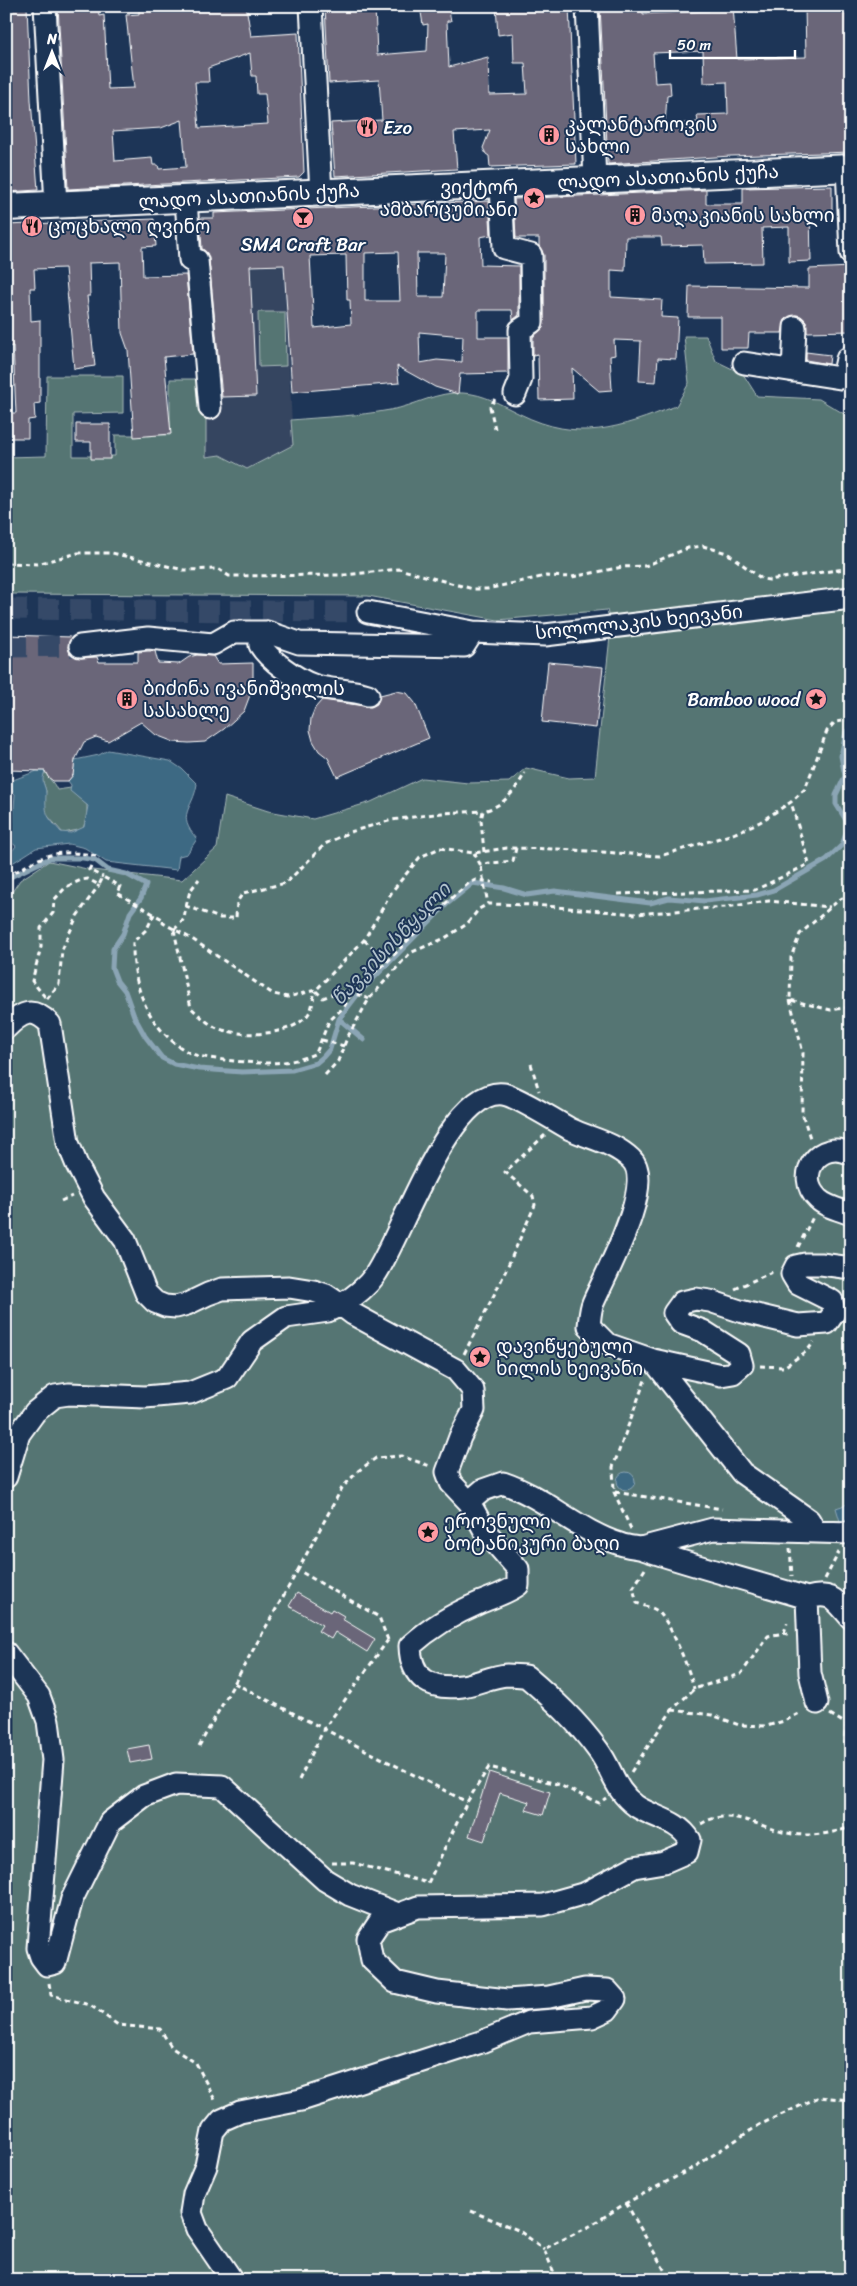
<svg xmlns="http://www.w3.org/2000/svg" width="857" height="2286" font-family="Sriracha,'Noto Sans Georgian',sans-serif">
  <style>
    .built { fill: #344461 }
    .green { fill: #557573; stroke: #aabab9 }
    .water { fill: #3e6983; stroke: #8ba5b5 }
    .lines { fill: none; stroke-linecap: round; stroke-linejoin: round }
    .stream { stroke: #8ba5b5; stroke-width: 5 }
    .building { fill: #6b6679; stroke: #fff; fill-rule: evenodd }
    .minor-tunnel { stroke: #344968; stroke-width: 21; stroke-dasharray: 21 11; stroke-linecap: butt }
    .minor-casing { stroke: #fff; stroke-width: 25 }
    .major-casing { stroke: #fff; stroke-width: 30 }
    .path { stroke: #fff; stroke-width: 3; stroke-dasharray: 5 4; stroke-linecap: butt }
    .minor { stroke: #1d3557; stroke-width: 21 }
    .major { stroke: #1d3557; stroke-width: 26 }
    .path-bridge { stroke: #fff; stroke-width: 3; stroke-dasharray: 5 4; stroke-linecap: butt }
    .labels { text-anchor: middle; dominant-baseline: central; stroke-width: 4; stroke-linejoin: round; paint-order: stroke }
    .poi-label { font-size: 19px; fill: #fff; stroke: #1d3557; text-anchor: start }
    .street-label { font-size: 19px; fill: #fff; stroke: #1d3557 }
    .water-label { font-size: 20px; font-style: italic; fill: #b2c3cd; stroke: #1d3557 }
  </style>
  <rect width="100%" height="100%" fill="#1d3557"/>
  <filter id="ink" filterUnits="userSpaceOnUse"><feTurbulence type="fractalNoise" baseFrequency=".02" numOctaves="2"/><feDisplacementMap in="SourceGraphic" scale="10" xChannelSelector="R" yChannelSelector="G"/><feConvolveMatrix kernelMatrix="1 2 1 2 8 2 1 2 1" color-interpolation-filters="sRGB"/></filter>
  <g filter="url(#ink)">
    <!-- built -->
    <path class="built" d="M258,211L284,265L293,445L247,469L220,455L206,457V379L182,215Z"/>
    <!-- green -->
    <path class="green" d="M258,312H285L286,366L259,367Z
      M684,336H706L716,361L743,374L757,396L819,399L851,418V2280H6V901L20,880L49,861L92,870L182,880L217,848L225,797L268,811L313,819L371,802L422,778L468,783L509,782L526,768L569,778L595,777L611,627L607,610L498,620L368,596L6,594V457L46,456L47,376H123V413L73,414V456H115V435H170V379H206V457L220,455L247,469L293,445L291,420C324,417 358,416 390,410C415,406 437,391 463,393C485,394 501,405 520,414C579,443 619,428 676,406L689,383Z
      M45,771C48,779 54,782 57,790L71,788L74,794L87,805V815L83,829L63,833L46,814L44,802L46,791L42,779Z"/>
    <!-- water -->
    <path class="water" d="M108,750L170,761L182,769L197,784C193,810 175,814 197,839L187,854L179,856L177,870L106,862L85,848L69,844L36,848L14,862L6,864V859L16,846L8,840L6,841V827L13,822L15,794L9,788L13,780L37,771H45C40,784 46,784 46,794C45,816 47,816 61,832L71,833L84,827L88,806L70,791L71,785L68,781L73,775L75,760L99,755Z
      M617 1481a9 9 0 1 1 18 0a9 9 0 1 1-18 0Z
      M851,1503V1525L842,1528L836,1508Z"/>
    <g class="lines">
      <!-- stream -->
      <path class="stream" d="M6,879L50,858H83L95,860L108,870L126,874L146,885L141,898L130,913L123,934L113,949L112,968L117,981L125,991L134,1016L145,1036L162,1058L174,1064L199,1069L242,1072L292,1070L316,1063L323,1057L330,1049L339,1019L358,994L447,904L473,883L504,888L527,895L555,891L650,903L669,898L705,901L757,895L774,890L826,860L842,845L849,825L836,804V795L845,776L841,756L846,732L851,728
        M339,1019L364,1040"/>
    </g>
    <!-- building -->
    <path class="building" d="M6,6H27L31,100L38,190L6,192Z
      M58,6H98L99,16L104,15L108,89L134,88L126,15L139,14V6H246L251,36L298,33L304,172L299,177L68,189ZM250,53L252,76H256L257,94H265L268,124L199,128L195,82H209L208,68ZM182,120L186,167L159,169L158,165H153L152,158L115,161L113,131L161,128Z
      M325,6H375L377,55L427,51L428,24L423,25L420,6H448L451,21H447L449,67L488,57L489,95L527,94L525,63H514L513,33L498,35L496,6H569L576,164L490,167L489,156L486,154L483,148L490,130L454,132L457,169L335,176L331,123L382,120L379,80L329,83Z
      M600,6H643V14L709,11L708,6H733L737,59L806,57L805,6H851V152L731,156L608,164ZM703,51L704,83L727,82L728,114L697,115L698,122L665,125L667,96L671,95L670,82L655,83L653,53Z
      M832,186V212H810L811,261L789,262V227L762,228L763,263L704,264L703,245L662,246L661,237H626L625,271L611,270V297L662,300L661,317L678,318L676,359L658,358L656,382L639,381L641,341L614,340L615,355L610,356L612,390L599,391L572,368L573,399L539,400L538,354L533,355V337L543,328L544,322V255L539,246V238H516L514,199L706,190V204H743V188Z
      M489,201L491,235L480,237L481,265L519,266V315L513,320L512,310H478V337H508V373L460,374L458,394L435,387L397,366L399,383L292,392L284,265L250,266L256,396L222,397L209,259L207,253L202,249L200,218H214V213ZM398,252L400,301H365V253ZM417,253H445L443,297H418ZM346,255L347,300H350L351,324L314,328L310,256ZM419,332L463,336L462,362L437,360L420,363Z
      M154,219L156,246L142,247L143,276L186,275L193,354L164,357L171,434L134,437L128,350L122,333L120,262L89,263L90,296H87L95,366L74,369L65,268L34,269L35,288H30L31,321L40,320V403L34,404L35,419L28,420V438H11L10,413H16L13,346L6,347V225Z
      M851,267V331L807,332L806,321L801,316L795,315L785,320L782,333H749L748,348H721V317H688L689,286L809,288V269Z
      M806,352L830,355L829,364L806,360Z
      M76,424H110V459H91V442H76Z
      M6,635L72,637L68,647L70,654L81,658L97,657L99,662H138V652L148,651H155L158,663L179,664L189,657L197,655L213,656L218,664L253,663V687L244,711L224,729L205,742L189,743L174,742L156,735L141,722L108,741L96,737L84,742L75,760L73,775L68,781H53L48,777L45,771L6,770Z
      M548,662L603,667L596,728L542,722Z
      M396,691L407,693L415,703L429,738L337,777L328,758L319,751L313,741L310,730L311,718L315,708L322,700L371,707L377,704L380,695Z
      M297,1593L330,1612L332,1609L344,1616L342,1619L375,1639L367,1652L335,1632L331,1639L318,1631L322,1625L289,1606Z
      M149,1745L152,1759L130,1763L127,1749Z
      M489,1772L550,1792L543,1815L526,1810L529,1802L500,1793L484,1841L469,1836Z"/>
    <g class="lines">
      <!-- minor-tunnel -->
      <path class="minor-tunnel" d="M6,609L368,612
        M6,647L80,646"/>
      <!-- minor casing -->
      <g class="minor-casing">
        <path id="minor" d="M45,6L56,205
          M311,6L321,193
          M587,6L595,180
          M847,168L851,253
          M501,185L504,248L531,255L532,322L520,330L521,379L515,394
          M186,199L190,260H197L210,408
          M744,363L840,378L844,373L847,359L851,356
          M793,371L795,327
          M368,612L473,632L545,635L851,598
          M267,632L260,645C269,660 296,679 313,685C331,691 350,689 368,695
          M80,646L148,638L213,644L234,632H267L299,643L464,646L473,632
          M6,1028C23,1011 33,1007 50,1024L68,1143L77,1165L94,1198L125,1240L146,1293L155,1302L165,1306L176,1307L187,1304L208,1294L222,1289L289,1287L314,1291L326,1295L341,1305C354,1297 366,1288 375,1275C401,1238 449,1088 503,1094C514,1095 558,1122 570,1129C591,1139 613,1142 631,1159C657,1183 604,1277 593,1303C590,1310 590,1318 589,1326L607,1344L653,1360L742,1473L809,1520L815,1531
          M851,1154C820,1138 793,1175 818,1199C826,1207 841,1210 851,1214
          M653,1360L721,1375L733,1373L742,1365L739,1354L703,1331L681,1323L674,1313L682,1302L696,1299L710,1301L740,1311L798,1325L827,1323L834,1313L832,1301L798,1284L792,1274L796,1266L805,1264H821L851,1268
          M6,1477L19,1434L35,1412L55,1396L69,1394L145,1397L190,1393L227,1378L252,1341L286,1317L328,1311L341,1305L353,1314L456,1370L473,1390L474,1410L460,1437L447,1472L451,1483L469,1502L483,1490L503,1483C545,1497 578,1531 620,1544C628,1547 636,1547 643,1549C697,1567 752,1581 807,1598L810,1673L817,1703
          M641,1548L713,1529L851,1533
          M807,1598C832,1591 835,1600 851,1618
          M6,1653L39,1696L48,1721L53,1760L38,1948L41,1957L47,1965L55,1963L72,1899L110,1822L144,1796L176,1784L222,1786L325,1880L350,1895L398,1914
          M232,2280L197,2229L191,2213L194,2194L206,2166L213,2131L222,2120L240,2112L301,2100L481,2042L529,2022L592,2017L607,2010L615,1999L607,1990L585,1989L549,1997L507,2000L437,1992L395,1982L372,1960L368,1939L380,1921L418,1907L543,1905L586,1893L634,1867L664,1862L687,1852L690,1840C678,1820 654,1818 636,1806C614,1790 613,1770 598,1750C577,1721 553,1699 526,1676C520,1676 513,1675 507,1675C492,1676 477,1684 462,1686C430,1690 411,1679 410,1646C431,1627 453,1614 479,1603C493,1597 505,1594 518,1585V1569L485,1531L469,1502"/>
      </g>
      <!-- major casing -->
      <g class="major-casing">
        <path id="major" d="M6,207L851,168"/>
      </g>
      <!-- path -->
      <path class="path" d="M495,429L490,407L496,397
        M6,563L37,564L78,553H112L184,570L218,569L229,576L345,575L399,569L473,589H487L546,576L572,577L622,567L645,566L688,548L703,546L727,553L762,579L769,580L851,568
        M484,852L481,820L483,811C504,806 515,791 525,773
        M474,853L480,864L513,861L516,848
        M91,866L89,870L103,877
        M6,875C16,873 22,868 31,863C51,851 73,851 96,856
        M851,893L839,900L800,934L791,957L790,1000L831,1010L851,1007
        M618,894L755,890L809,864L791,802
        M186,906L190,891L199,879
        M154,914L147,929L133,942C132,986 148,1029 188,1052C197,1058 233,1061 245,1062C270,1064 293,1064 316,1053L329,1021L344,1007L352,992L388,961L431,916L469,883L476,880L492,882
        M174,930L184,919L186,906L220,918H236L237,902L243,893L286,883L325,844L350,832L392,820L442,813L483,811
        M174,930L191,1008C198,1014 207,1023 215,1027C238,1038 294,1037 309,1013C313,1008 313,997 315,991
        M851,934C842,946 842,960 851,972
        M364,940L388,961
        M316,991L323,998C343,989 349,990 369,999
        M45,997L32,981L41,947V928L53,913L54,900L66,887L81,880L88,879L99,885L103,877L120,886L117,893L164,920L163,923L192,939L273,994L288,997L316,990L364,940L393,890L420,857L440,848L474,853L507,848L558,849L660,856L733,834L760,822L791,802L805,789L827,731L835,722L851,720
        M47,999L59,984L62,950L77,916L99,885
        M790,1000L803,1053L802,1113L811,1141
        M322,1040L344,1046
        M531,1064L539,1091
        M325,1075L338,1061L347,1038L369,999L410,953L445,938L467,924L479,909L488,904L534,905L636,914L725,907L769,901L830,907
        M61,1201L72,1196
        M798,1247L813,1217
        M735,1289L774,1271
        M464,1354L501,1281L535,1205L533,1196L505,1172L545,1135
        M760,1366L784,1367L807,1351L814,1342
        M615,1492L722,1509
        M631,1529L614,1492L613,1467L645,1380
        M790,1548L792,1576
        M645,1569L633,1588L637,1603C643,1606 651,1607 656,1610C669,1617 691,1674 694,1689
        M825,1579L839,1552
        M784,1633L787,1623
        M388,1640L379,1617L298,1570L342,1488L358,1471L376,1458L401,1456L430,1466
        M234,1683L467,1802
        M672,1710L712,1715L739,1725L767,1726L784,1721L802,1712
        M830,1714L851,1727
        M851,1715C843,1729 843,1745 851,1760
        M199,1746L298,1570
        M631,1772L672,1710L694,1689L741,1674L768,1636L784,1633L790,1635
        M299,1780L324,1729L388,1640
        M701,1824C731,1805 762,1830 793,1834C812,1837 834,1833 851,1827
        M332,1863H353L428,1883L467,1802L489,1767L557,1784L599,1803L606,1798
        M49,1983L51,1995L90,2005L118,2025L160,2029L172,2048L196,2063L216,2102
        M626,2203L670,2280
        M471,2211L518,2230L544,2249
        M557,2280L544,2249L590,2226L626,2203L693,2168L759,2125L819,2097L851,2100"/>
      <!-- minor -->
      <use href="#minor" class="minor"/>
      <!-- major -->
      <use href="#major" class="major"/>
      <!-- path-bridge -->
      <path class="path-bridge" d="M481,867L488,904"/>
    </g>
  </g>
  <!-- icons -->
  <defs>
    <g id="restaurant-disc" transform="scale(1.125)"><circle r="9.5" fill="#ff9aa2" stroke="#1d3557"/><path d="M-5-6h1v4h1v-4h1v4h1v-4h1v5L-1.5 .5V6h-2V.5L-5-1ZM5-6V6H3V1.5H1.5Q1.5-4 5-6Z" fill="#111"/></g>
    <g id="building-disc" transform="scale(1.125)"><circle r="9.5" fill="#ff9aa2" stroke="#1d3557"/><path d="M-4-6H4V6H1V3H-1V6H-4ZM-2.5-4.3h1.7v1.8h-1.7ZM.8-4.3h1.7v1.8H.8ZM-2.5-1h1.7V.8h-1.7ZM.8-1h1.7V.8H.8Z" fill="#111"/></g>
    <g id="sight-disc" transform="scale(1.125)"><circle r="9.5" fill="#ff9aa2" stroke="#1d3557"/><path d="M0-6L1.8-2.2L6-1.7L2.9 1.2L3.7 5.4L0 3.3L-3.7 5.4L-2.9 1.2L-6-1.7L-1.8-2.2Z" fill="#111"/></g>
    <g id="bar-disc" transform="scale(1.125)"><circle r="9.5" fill="#ff9aa2" stroke="#1d3557"/><path d="M-6-5H6L.8 .8V4.5H3.5V6h-7V4.5H-.8V.8Z" fill="#111"/></g>
  </defs>
  <g fill-rule="evenodd">
    <use href="#restaurant-disc" x="367" y="127"/>
    <use href="#building-disc" x="549" y="135"/>
    <use href="#sight-disc" x="534" y="198"/>
    <use href="#building-disc" x="635" y="215"/>
    <use href="#bar-disc" x="303" y="218"/>
    <use href="#restaurant-disc" x="32" y="226"/>
    <use href="#building-disc" x="127" y="699"/>
    <use href="#sight-disc" x="816" y="699"/>
    <use href="#sight-disc" x="480" y="1357"/>
    <use href="#sight-disc" x="428" y="1532"/>
  </g>
  <g class="labels">
    <!-- poi labels -->
    <g class="poi-label">
      <text x="565" y="124">კალანტაროვის<tspan x="565" dy="22">სახლი</tspan></text>
      <text x="383" y="127">Ezo</text>
      <text x="518" y="187" text-anchor="end">ვიქტორ<tspan x="518" dy="22">ამბარცუმიანი</tspan></text>
      <text x="651" y="215">მაღაკიანის სახლი</text>
      <text x="48" y="226">ცოცხალი ღვინო</text>
      <text x="303" y="244" text-anchor="middle">SMA Craft Bar</text>
      <text x="143" y="688">ბიძინა ივანიშვილის<tspan x="143" dy="22">სასახლე</tspan></text>
      <text x="800" y="699" text-anchor="end">Bamboo wood</text>
      <text x="496" y="1346">დავიწყებული<tspan x="496" dy="22">ხილის ხეივანი</tspan></text>
      <text x="444" y="1521">ეროვნული<tspan x="444" dy="22">ბოტანიკური ბაღი</tspan></text>
    </g>
    <!-- street labels -->
    <g class="street-label">
      <text transform="translate(668 177) rotate(-3)">ლადო ასათიანის ქუჩა</text>
      <text transform="translate(249 196) rotate(-3)">ლადო ასათიანის ქუჩა</text>
      <text transform="translate(639 622) rotate(-6)">სოლოლაკის ხეივანი</text>
    </g>
    <!-- water labels -->
    <g class="water-label">
      <text transform="translate(391 944) rotate(-46)">წავკისისწყალი</text>
    </g>
  </g>
  <!-- margin -->
  <rect width="857" height="2286" fill="none" stroke="#1d3557" stroke-width="25"/>
  <rect x="12" y="12" width="832" height="2261" fill="none" stroke="#fff" stroke-width="2" filter="url(#ink)"/>
  <!-- north arrow -->
  <g transform="translate(52 52)" stroke="#1d3557" stroke-width="4" paint-order="stroke">
  <path d="M0-4L9 19L0 12L-9 19Z" fill="#ffffff"/>
  <text y="-8" font-size="14" font-weight="bold" text-anchor="middle" fill="#ffffff">N</text>
  </g>
  <!-- scale -->
  <path d="M670 50v8h125v-8" fill="none" stroke="#ffffff" stroke-width="2.5"/>
  <text x="677" y="50" font-size="15" fill="#ffffff" stroke="#1d3557" stroke-width="4" paint-order="stroke">50 m</text>
</svg>
